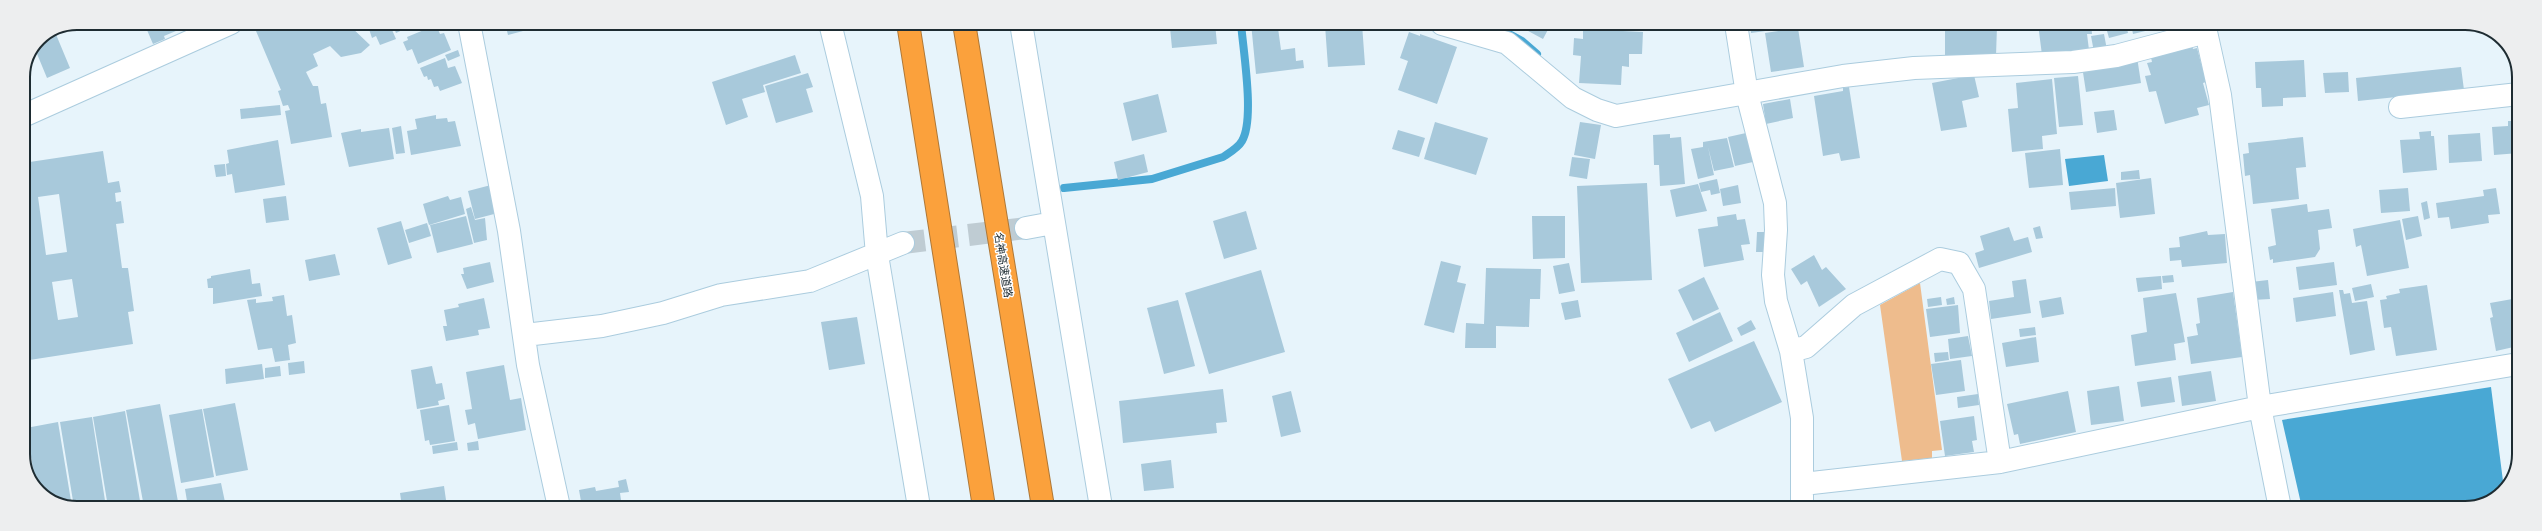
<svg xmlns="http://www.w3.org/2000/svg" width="2542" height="531" font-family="Figtree,'Noto Sans JP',sans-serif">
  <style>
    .green { fill: #eebc8d }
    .water { fill: #49a8d4 }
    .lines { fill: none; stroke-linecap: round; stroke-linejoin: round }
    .stream { stroke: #49a8d4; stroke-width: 8 }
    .building { fill: #a8c9db; fill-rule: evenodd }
    .minor-tunnel { stroke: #bfccd3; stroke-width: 22; stroke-dasharray: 22 11; stroke-linecap: butt }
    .minor-casing { stroke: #abccde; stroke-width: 24 }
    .highway-casing { stroke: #ae7838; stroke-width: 24 }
    .minor { stroke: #fff; stroke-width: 22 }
    .highway { stroke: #fba13c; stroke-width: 22 }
    .labels { text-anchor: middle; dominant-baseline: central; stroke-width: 3; stroke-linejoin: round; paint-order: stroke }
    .street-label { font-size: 11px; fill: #1e2c32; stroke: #fff }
    .rim { fill: none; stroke: #1e2c32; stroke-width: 2 }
  </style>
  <rect width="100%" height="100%" fill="#e7f4fb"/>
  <!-- green -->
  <path class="green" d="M1920,283L1942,450L1932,451V458L1902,461L1880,305Z"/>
  <!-- water -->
  <path class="water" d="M2104,155L2108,181L2069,186L2065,159Z
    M2491,387L2504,489L2500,495L2465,508H2302L2282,420Z"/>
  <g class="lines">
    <!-- stream -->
    <path class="stream" d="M1511,35L1522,41L1537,54
      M1064,188L1152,179L1223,157C1229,153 1238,148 1242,141C1255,119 1243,50 1241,23"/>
  </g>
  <!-- building -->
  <path class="building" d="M144,23H195L164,36L165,39L153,44Z
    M276,23H322L323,25L325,23H344L347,26L348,24L370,45L361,53L341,57L330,46L313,54L318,66L306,72L313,86H318L321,104L326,103L332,137L291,144L285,111L290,110L288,105L283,106L278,91L281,90L256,31Z
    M362,23H389L396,39L380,45L376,36L372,38L368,26L364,28Z
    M392,23H418L396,33Z
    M505,23H535L536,24L522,27L523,31L508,35Z
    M1215,23L1217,44L1172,48L1170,28Z
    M1251,23L1304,24V26L1278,28L1281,50L1295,48L1296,61L1303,60L1304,68L1256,74Z
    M1362,24L1365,65L1328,67L1325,25Z
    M1523,24H1551L1543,39L1521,27Z
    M1614,24H1636L1635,29Z
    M1750,24H1788V28L1751,33Z
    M2038,24H2091L2092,34H2087L2089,50L2042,55Z
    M2105,24H2126L2128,33L2109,38Z
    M2131,24H2174L2133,34Z
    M436,25L440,34L444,33L451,50L418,64L412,49L407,51L403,42L408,40L407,37Z
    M1974,25L1997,26L1996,56H1945V30H1974Z
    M1798,28L1804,67L1771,72L1765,33Z
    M1583,29L1643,32L1642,54H1629V67L1622,66L1621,85L1579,83L1581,56L1573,55L1574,38L1583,39Z
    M55,32L70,68L47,78L35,49L39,39Z
    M1409,32L1420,36V34L1457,47L1437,104L1398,90L1408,61L1400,58Z
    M2104,34L2107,50L2094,52L2091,36Z
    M2191,42L2193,49L2197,48L2206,82L2203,83L2209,105L2197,108L2199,115L2165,124L2156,91L2149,92L2145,76L2151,75L2147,63L2152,62L2150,53Z
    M458,50L460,56L448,61L445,55Z
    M795,55L801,73L763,85L765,92L742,99L748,117L726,125L712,82Z
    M2137,57L2141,83L2086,92L2082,66Z
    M445,58L448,68L455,66L462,83L440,91L438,86L434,87L431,79L428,80L427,76L424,77L420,68Z
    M2304,60L2306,97L2283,98V106L2262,107L2261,88H2256L2255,62Z
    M2461,67L2464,90L2358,101L2356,78Z
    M2348,72L2349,92L2325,93L2323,73Z
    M808,73L813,87L806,89L813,112L776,123L765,86Z
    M1974,75L1979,97L1962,101L1967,127L1941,131L1932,83Z
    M2078,76L2083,125L2059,127L2054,78Z
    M2052,79L2057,134L2042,136L2043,149L2012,152L2008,109L2018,108L2016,83Z
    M1849,87L1860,158L1841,161L1839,153L1823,156L1814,96L1843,91V88Z
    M1158,94L1167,132L1132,141L1123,103Z
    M1790,99L1793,118L1766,124L1763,104Z
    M280,105L281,115L241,119L240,109Z
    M2114,110L2117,130L2097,133L2094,112Z
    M436,115V119L447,118L448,122L455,121L461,146L411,155L407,131L417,129L415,119Z
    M2508,121H2519V153L2494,155L2492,127L2508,126Z
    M1435,122L1488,138L1476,175L1424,159Z
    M1580,122L1601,125L1595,159L1574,155Z
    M401,126L405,153L396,154L392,128Z
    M389,128L394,159L349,167L341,133L361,129V132Z
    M1398,130L1425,138L1419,157L1392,149Z
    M2431,131V136H2434L2437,170L2403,173L2400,140L2420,139L2419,132Z
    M1746,133L1753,162L1735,166L1728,137Z
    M2480,133L2482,161L2449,163L2448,135Z
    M1670,134V138L1681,137L1685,184L1660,186L1659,165H1654L1653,135Z
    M2303,137L2306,167L2296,168L2299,199L2253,204L2250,175L2245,176L2243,154L2249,153L2248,143Z
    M1727,138L1734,167L1714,171L1708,147L1714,175L1698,179L1691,149L1703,147V142Z
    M278,140L285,185L235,193L232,174L227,175L226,164L229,163L227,150Z
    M2060,149L2063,185L2029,188L2025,153Z
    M103,151L108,183L119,181L121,192L115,193L116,202L121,201L124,223L116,224L122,268H128L134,311L128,312L133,344L23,361V163ZM59,194L67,252L46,255L38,197ZM72,279L78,317L58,320L52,282Z
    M1144,154L1148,172L1118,180L1114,162Z
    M1572,157L1590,159L1587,179L1569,176Z
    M225,164L226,176L216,177L214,165Z
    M2139,170L2140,179L2121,180V172Z
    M2151,178L2155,214L2120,218L2116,183Z
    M1717,179L1720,193L1711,195L1710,190L1701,192L1699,183Z
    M1647,183L1652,280L1581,283L1577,186Z
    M1698,184L1707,211L1676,217L1670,190Z
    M491,185L498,213L475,219L468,191Z
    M1738,185L1741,203L1723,206L1720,189Z
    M2115,188L2116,206L2071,210L2069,192Z
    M2408,188L2410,211L2381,213L2379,190Z
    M2496,188L2500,214L2488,215L2489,223L2451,229L2449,217L2438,218L2436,203L2484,196L2483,190Z
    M286,196L289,220L266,223L263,199Z
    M448,196L450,200L461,197L465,214L429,225L423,204Z
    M2427,201L2430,218L2424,220L2421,203Z
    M2307,204L2308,212L2329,209L2332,228L2318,230L2320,249L2315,257L2273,263V259L2270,260L2268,247L2276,245L2271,209Z
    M471,207L475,220L485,218L487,240L474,243L466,209Z
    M1246,211L1257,249L1224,259L1213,221Z
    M1736,214L1737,220L1745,219L1750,244L1741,245L1744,260L1704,267L1698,229L1718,226L1717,217Z
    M466,216L473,244L437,253L430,225Z
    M1532,216H1565V258L1533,259Z
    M2418,216L2422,236L2406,240L2402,219Z
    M2400,220L2409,268L2367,276L2361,245L2356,247L2353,229Z
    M401,221L412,258L388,265L377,228Z
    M427,223L431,236L409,243L405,230Z
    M2040,226L2043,238L2036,239L2033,228Z
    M2009,227L2014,241L2028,237L2032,252L1979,268L1975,253L1984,250L1980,236Z
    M2207,231L2208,235L2225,234L2227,263L2182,267L2181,260L2170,261L2169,248L2180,247L2179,237Z
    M1757,232H1764V252H1756Z
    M335,254L340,275L309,281L305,260Z
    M1814,255L1822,270L1826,267L1846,289L1819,307L1807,281L1801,285L1791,269Z
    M1441,261L1461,266L1457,282L1466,284L1454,333L1424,325Z
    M490,262L494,282L467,289L461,274H464L463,268Z
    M2334,262L2337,285L2299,290L2296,267Z
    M1569,263L1575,291L1559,294L1553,266Z
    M1486,268L1541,269L1540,299H1530L1529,327L1496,326V348H1465L1466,323L1484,324Z
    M250,269L252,284L260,283L262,296L213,304V288H208L207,279L211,278V276Z
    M1261,270L1285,352L1209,374L1185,293Z
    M2173,275L2174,282L2163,283L2162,276Z
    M2161,276L2162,289L2138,292L2136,278Z
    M1704,277L1719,309L1693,321L1678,290Z
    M2026,279L2031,313L1991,319L1989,301L2014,297L2012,281Z
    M2268,280L2270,299L2252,300L2251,282Z
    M2371,284L2374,297L2355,301L2352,288Z
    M2427,285L2437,350L2396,356L2391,327L2384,328L2380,300L2387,299L2386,296L2400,293L2399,289Z
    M2339,290H2343L2344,294L2350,293L2352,303L2367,301L2375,350L2350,355Z
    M2233,292L2242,357L2191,364L2187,337L2198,335L2196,324L2200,323L2197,298Z
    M2333,292L2336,316L2296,322L2293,298Z
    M2176,293L2185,342L2174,344L2176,360L2135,366L2131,335L2147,332L2143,298Z
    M284,295L287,316L292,315L296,343L288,345L290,360L275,362L272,348L258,350L247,300L256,299V303L273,301L272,297Z
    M1941,297L1942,305L1928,307L1927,299Z
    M1954,297L1955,304L1947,305L1946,299Z
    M2061,297L2064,314L2042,318L2039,301Z
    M484,298L490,328L478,330L479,335L446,341L443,326H447L444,310L459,307L458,304Z
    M2518,298V346L2496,351L2490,318L2493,317L2490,303Z
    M1178,300L1195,366L1164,374L1147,308Z
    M1578,300L1581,317L1565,320L1561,303Z
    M1958,305L1960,333L1930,337L1926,309Z
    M1720,312L1733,341L1689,362L1676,333Z
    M857,317L865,364L829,370L821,322Z
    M1751,320L1756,329L1741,336L1737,328Z
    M2035,327L2036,335L2020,337L2019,329Z
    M1968,336L1972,356L1950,359L1948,339Z
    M2036,337L2039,362L2006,367L2002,343Z
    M1754,341L1782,402L1715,432L1710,421L1691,429L1668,379Z
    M1948,352L1949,360L1935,362L1934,353Z
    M1961,360L1965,391L1936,395L1931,364Z
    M304,361L305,373L289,375L288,363Z
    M262,364L264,379L226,384L225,369Z
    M504,365L510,400L521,398L526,430L478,439L475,423L468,425L465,410L472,409L466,372Z
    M280,366L281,376L265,378V368Z
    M432,366L436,384L442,383L445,399L438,401L439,405L417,409L411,370Z
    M2211,371L2216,401L2182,406L2178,376Z
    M2171,377L2175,402L2141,407L2137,382Z
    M2119,386L2124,421L2091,425L2087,391Z
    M1223,389L1227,422L1216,423L1217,433L1123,443L1119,401Z
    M1291,391L1301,432L1281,437L1272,396Z
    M2068,391L2076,432L2020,444L2018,434L2014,435L2007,404Z
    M1978,394L1979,405L1958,408L1957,397Z
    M235,403L248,470L216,476L203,409Z
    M160,404L179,507H144L126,410Z
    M449,405L455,441L430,445L429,440L425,441L420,410Z
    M202,409L214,477L181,483L169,415Z
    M125,411L141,507H108L93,417Z
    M1974,416L1977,440L1972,441L1974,452L1945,456L1940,421Z
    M92,417L106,507H74L60,422Z
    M58,422L72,507H67L39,492L36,486L26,428Z
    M23,428H25L33,480L23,461Z
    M478,441L479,450L468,451L467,443Z
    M457,442L458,450L433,454L432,446Z
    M1171,460L1174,488L1144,491L1141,464Z
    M626,479L629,492L620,493L622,507H582L579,490L595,487L596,491L619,487L618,481Z
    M221,483L225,502L188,507L185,489Z
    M444,486L447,507H402L400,493Z"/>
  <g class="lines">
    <!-- minor-tunnel -->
    <path class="minor-tunnel" d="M903,243L1026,228"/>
    <!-- minor casing -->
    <g class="minor-casing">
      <path id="minor" d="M469,23L509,231L528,365L559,507
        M830,23L872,196L877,255L919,507
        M1021,23L1101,507
        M1442,24L1507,43L1573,98L1597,110L1616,116L1843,76L1914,68L2073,62L2116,56L2206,32L2220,95L2260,407L2280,508
        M1736,24L1747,94L1775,203L1776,230L1773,275L1776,301L1791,351L1802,418V508
        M2400,107L2519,94
        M23,116L231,23
        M1026,228L1053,223
        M525,335L602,326L663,313L721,295L810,281L903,243
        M1791,351L1806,347L1854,305L1940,259L1959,263L1974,289L2000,462
        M1803,484L2000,462L2260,407L2518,364"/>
    </g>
    <!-- highway casing -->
    <g class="highway-casing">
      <path id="highway" d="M908,23L984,507
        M964,23L1043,507"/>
    </g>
    <!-- minor -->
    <use href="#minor" class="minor"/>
    <!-- highway -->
    <use href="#highway" class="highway"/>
  </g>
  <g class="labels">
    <!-- street labels -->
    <g class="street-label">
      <text transform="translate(1003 265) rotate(81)">名神高速道路</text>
    </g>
  </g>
  <!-- crop -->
  <path d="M0 0H2542V531H0ZM77 30H2465A47 47 0 0 1 2512 77V454A47 47 0 0 1 2465 501H77A47 47 0 0 1 30 454V77A47 47 0 0 1 77 30Z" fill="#edeeef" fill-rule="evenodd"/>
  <path class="rim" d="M77 30H2465A47 47 0 0 1 2512 77V454A47 47 0 0 1 2465 501H77A47 47 0 0 1 30 454V77A47 47 0 0 1 77 30Z"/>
</svg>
